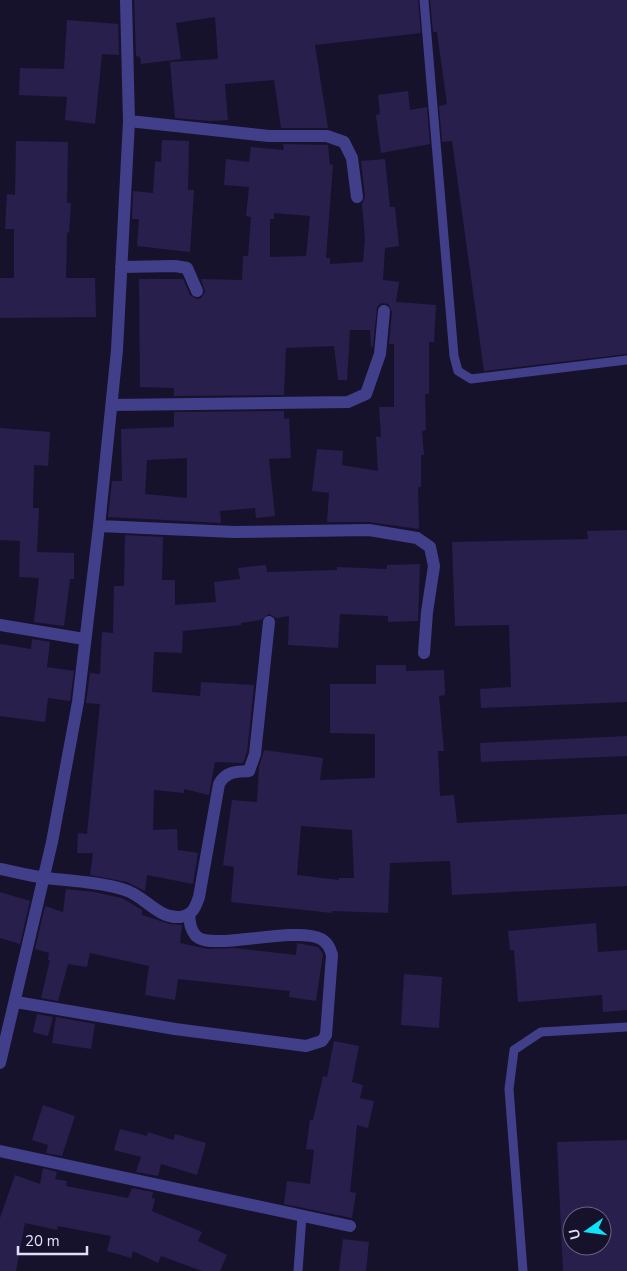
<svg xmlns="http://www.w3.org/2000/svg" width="627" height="1271" font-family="'Nunito Sans',sans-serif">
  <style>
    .building { fill: #281f4d; fill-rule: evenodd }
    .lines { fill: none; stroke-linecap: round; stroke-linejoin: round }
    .lane { stroke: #423f8a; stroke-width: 9 }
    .street { stroke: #423f8a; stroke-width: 12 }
  </style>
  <rect width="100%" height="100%" fill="#17122c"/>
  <!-- building -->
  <path class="building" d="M134,0H418L421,33L315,45L328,128H281L274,80L225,84L228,120L210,121L175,118L170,62L218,59L215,17L176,23L181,59L141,64L140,57L136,56Z
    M430,0H627V354L484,371L452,141L442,142L439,106L447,104L437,32H433Z
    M67,20L118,24L119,55L102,54L95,124L65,120L67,97L19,95L20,68L64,69Z
    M408,91L410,110L427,107L430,144L381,153L376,115L380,114L378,95Z
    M162,140L189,141L188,190H194L190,252L137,246L139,219H132L133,191L153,193L155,161L161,162Z
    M16,141L68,142L67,203H71L69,233L67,232L66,278H95L96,317L0,318V278H14V229H5L7,194L15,195Z
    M283,144L328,145L330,165L333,164L326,258H330V264L363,262L365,238L362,204L365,196L361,161L385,159L390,207H395L399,246L385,248L383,280L399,282L396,302L436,305L434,342H429V394H425L426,430L422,431L424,455H421V487H418L419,529L369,522H327L329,493L312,491L317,449L343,451L342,465L378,471L376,437H381L379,407H394V344H389L392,312L388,304L381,303L377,307L373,346L371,347L370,330H350L347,380H338L334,346L286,348L284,395L174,396V388L140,387L139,279H183L190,295L197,299L201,298L205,292L201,279L242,280L243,256H248L251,217L246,216L249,187L224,185L226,159L249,162L251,147L284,150ZM274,213L310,216L306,256L270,257V219H274Z
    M284,411V419L289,418L291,458L269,459L275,516L256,518L255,508L220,511L221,523L108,517L112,481H122L121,429L174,427V412ZM187,458V498L145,494L147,460Z
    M0,428L50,432L48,466L34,465L33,508H39L37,552L74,553V579H70L64,626L34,622L39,578L19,577L20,541L0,540Z
    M627,530V702L481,708L480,689L511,687L509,625L455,626L452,542L588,539L587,531Z
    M125,535L163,537L162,580H175V605L216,602L214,582L240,579L238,568L266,565L267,572L337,570V567L387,569V565L420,564L418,621L388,622V616L340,614L338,648L288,645L289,616L276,618L269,614L261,620L241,623V625L183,631L182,653L154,652L152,692L200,696L201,682L254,685L247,752L243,763L215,762L209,795L184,789V793L154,790L153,830L177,829L178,850L198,853L193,884L147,875L145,891L127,882L90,875L93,853H77L78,833L87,834L100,704L86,703L90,673L100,674L102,632L113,633L114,586H124Z
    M32,639L50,642L47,667L74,671L70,701L48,698L45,722L0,716V644L31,649Z
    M376,665H406V671L444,670L445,695L439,696L444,751H438L440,796L454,795L457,823L627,814V886L452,895L450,861L390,863L388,913L332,911V913L231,902L234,867L223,865L232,800L257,802L259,767L264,750L323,758L320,780L375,778V734L330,733V684H376ZM301,826L352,830L354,878H339V880L297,875Z
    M627,736V756L481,762L480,743Z
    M66,889L94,892L122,898L142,910V915L170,924L182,925L180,943L208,949L234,948L296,955L297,943L318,947L323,954L316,1001L289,997L290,991L178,979L175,1000L145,995L149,966L90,953L87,967L68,964L58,1001L41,998L50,960H48L49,953L35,949L45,906L63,912Z
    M0,892L30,901L20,944L0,938Z
    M596,923L598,952L627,950V1010L603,1012L602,995L518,1002L514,950H510L508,931Z
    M404,974L442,977L439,1028L401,1025Z
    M37,1014L53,1017L48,1036L33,1032Z
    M56,1017L95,1024L91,1049L52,1043Z
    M334,1041L359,1046L352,1082L363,1085L360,1098L374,1101L368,1128L357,1125L350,1192L356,1193L352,1218L284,1204L287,1181L310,1184L314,1150L306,1149L310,1120H313L323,1076L327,1077Z
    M43,1105L75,1116L62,1156L46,1153L48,1145L32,1140Z
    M120,1129L147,1136L148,1132L173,1140L175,1134L206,1143L197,1175L161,1164L158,1176L136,1172L141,1157L114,1150Z
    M627,1140V1271H563L557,1142ZM572,1216H602V1246H572Z
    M43,1168L57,1172L55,1179L67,1181L66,1186L128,1198L132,1188L153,1192L152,1198L155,1199L152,1211L202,1232L198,1241L227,1255L220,1271H202L161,1256L158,1263L133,1251L131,1258L107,1251L111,1236L58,1226L57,1230L25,1223L16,1271H0V1218L15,1175L40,1184Z
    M343,1239L369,1242L366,1271H339Z"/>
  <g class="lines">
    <!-- lane -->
    <path class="lane" d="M424,0L454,356L458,371L471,379L627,360
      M298,1271L302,1216
      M523,1271L509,1089L514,1050L541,1032L627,1027"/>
    <!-- street -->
    <path class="street" d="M129,121L269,136H327L344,142L352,158L357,197
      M121,267L175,266L187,268L197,291
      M112,405L348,402L366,394L380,354L384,311
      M99,526L234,532L369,530L417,538L430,547L434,566L427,612L424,653
      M0,625L84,639
      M0,869C15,872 30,876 45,878C72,881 99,882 125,890C145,896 158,919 180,917C193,915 195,908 199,897L219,784C226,771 236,772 249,771L255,754L269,622
      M16,1002L175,1029L306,1046L322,1041L326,1035L332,955C330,948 328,943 321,939C303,929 245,941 222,941C213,941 203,942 196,936C190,929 190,923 189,914
      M0,1063L52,842L78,702L99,526L117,350L129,121L126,0
      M0,1151L350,1226"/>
  </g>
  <!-- north arrow -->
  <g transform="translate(587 1231) rotate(256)"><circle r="24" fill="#17122c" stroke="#686480"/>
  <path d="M0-4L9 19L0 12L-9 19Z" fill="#10e2f9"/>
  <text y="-8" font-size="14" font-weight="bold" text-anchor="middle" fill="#e2dffe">U</text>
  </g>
  <!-- scale -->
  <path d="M18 1246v8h69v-8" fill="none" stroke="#e2dffe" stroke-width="2.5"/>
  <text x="25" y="1246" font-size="15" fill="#e2dffe" stroke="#17122c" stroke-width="4" paint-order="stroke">20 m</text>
</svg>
